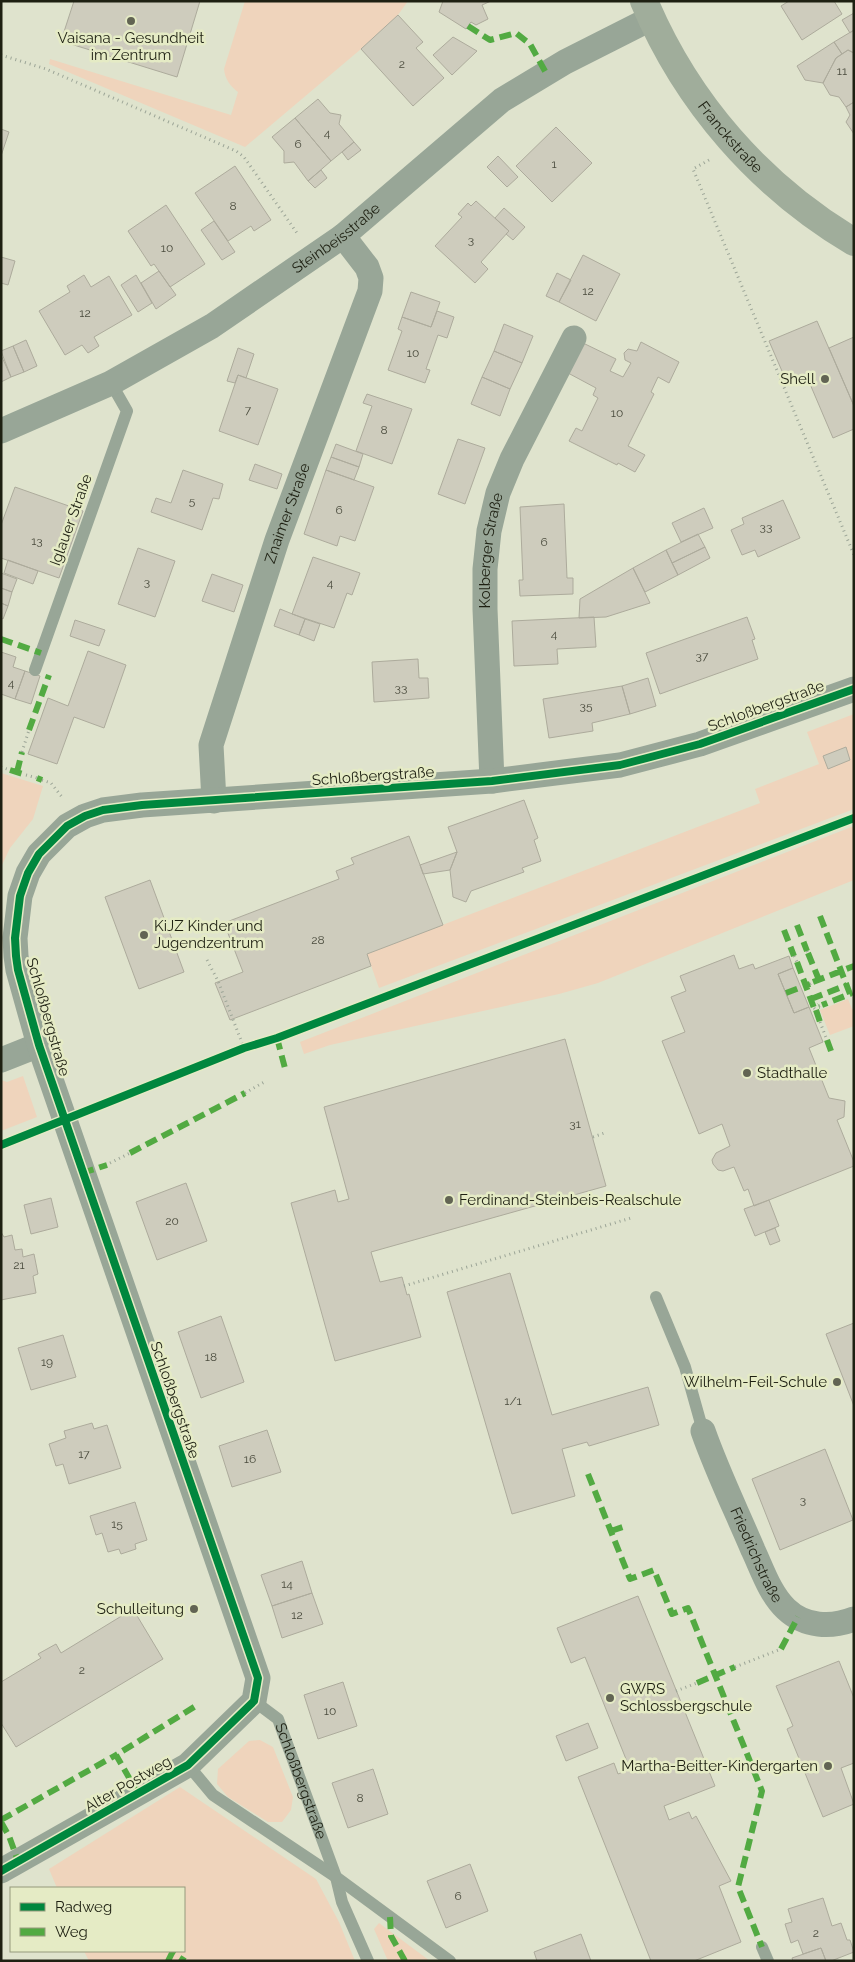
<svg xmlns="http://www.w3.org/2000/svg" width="855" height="1962" font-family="Raleway,sans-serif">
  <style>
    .green { fill: #efd4bc }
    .building { fill: #ceccbd; stroke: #adab9c }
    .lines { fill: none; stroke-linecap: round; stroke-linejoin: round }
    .path { stroke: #9ca597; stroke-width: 3; stroke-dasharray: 1 4; stroke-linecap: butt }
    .lane { stroke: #98a697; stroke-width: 12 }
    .street { stroke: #98a697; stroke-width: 25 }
    .secondary { stroke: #a0ad9b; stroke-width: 28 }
    .quiet { stroke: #52aa42; stroke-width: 6; stroke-dasharray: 12 6; stroke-linecap: butt }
    .cycleway-casing { stroke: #e5ebc5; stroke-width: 11 }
    .cycleway { stroke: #00873e; stroke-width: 8 }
    .poi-dot { fill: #626453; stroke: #e5ebc5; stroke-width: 2 }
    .labels { text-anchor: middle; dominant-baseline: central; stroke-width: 5; stroke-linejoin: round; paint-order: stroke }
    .number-label { font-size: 12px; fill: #4b4c3e }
    .poi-label { font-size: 15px; fill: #1e2012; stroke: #e5ebc5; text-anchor: end }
    .street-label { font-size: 15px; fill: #1e2012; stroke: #e5ebc5 }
  </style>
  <rect width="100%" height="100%" fill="#dfe3cd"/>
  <!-- green -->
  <path class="green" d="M245,1H408L398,15L361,49L245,147L49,64L50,59L231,115L238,92C230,86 225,79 224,69Z
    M854,714V809L379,988L367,954L760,803L755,789L819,764L807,732Z
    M1,773L43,786L33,819L10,848L1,867Z
    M854,826V880L598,983L559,994L330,1045L304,1054L300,1042Z
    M848,999L852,1009H854V1026L830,1035L820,1010Z
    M23,1076L37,1117L1,1131V1080L7,1082Z
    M260,1740L273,1747L293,1797L291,1810L282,1822H268L228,1797L217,1784L218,1769L249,1741Z
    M180,1787L316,1879L339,1922L355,1961H89L84,1951H184V1888H57L49,1869Z
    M379,1923L430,1961H388L374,1929Z"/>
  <!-- building -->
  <path class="building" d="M74,1H200L177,77L61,41Z
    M443,1H491L482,5L488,19L476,25L471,22L466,29L439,12Z
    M789,1H834L842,14L802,40L781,6Z
    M854,13V30L850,33L842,20Z
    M398,15L423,42L416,48L444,78L413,106L361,49Z
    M854,30V53L848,50L842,54L834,42Z
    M453,37L477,51L452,75L433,55Z
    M834,42L842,54L836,58L823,83L805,80L797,66Z
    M848,50L854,53V102L846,107L839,97L830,95L823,83L836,58Z
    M318,99L330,113L341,115L339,124L354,142L331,161L295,118Z
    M854,102V134L846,122L850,115L846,107Z
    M295,118L331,161L308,181L294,162L284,163V151L272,137Z
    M556,127L592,163L552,202L516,166Z
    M1,129L9,132L1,156Z
    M354,142L361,150L348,160L342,152Z
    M498,156L518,177L507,187L487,167Z
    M235,166L271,220L254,231L251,226L228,241L195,193Z
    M321,170L327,178L315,188L308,181Z
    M476,201L509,231L481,262L488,269L475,283L435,246L462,217L458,214L468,203L471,206Z
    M166,205L205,264L170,287L154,264L151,266L128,231Z
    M504,208L525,227L513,240L506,234L509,231L495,218Z
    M214,221L235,252L222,260L201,230Z
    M583,255L620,274L596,321L559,302Z
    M1,257L15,261L8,285L1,283Z
    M159,271L176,295L156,309L141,283Z
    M557,273L571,280L559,302L546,296Z
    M84,275L91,287L109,276L132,315L94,337L99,346L88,353L82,345L65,355L39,311L70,292L67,286Z
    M136,275L152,303L138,312L121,285Z
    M411,292L440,302L431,327L402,317Z
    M437,311L454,317L447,338L438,335L426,369L430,370L425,383L388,370L402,331L398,329L402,317L431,327Z
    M817,321L854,406V429L833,438L807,377L788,385L769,341Z
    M504,324L533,336L522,363L494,351Z
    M854,337V406L829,348Z
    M26,340L37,366L24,372L13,346Z
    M641,342L679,362L669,383L658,377L651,392L654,394L628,446L645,455L635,472L618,463L617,465L569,441L576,428L582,431L598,398L593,395L596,388L568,373L583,343L616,359L610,371L623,377L631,363L625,360L624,353L628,349L637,351Z
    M13,346L24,372L11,377L1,351Z
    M238,348L254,354L246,378L238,375L235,383L227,381Z
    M494,351L522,363L510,389L482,377Z
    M1,355L11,377L1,382Z
    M238,375L278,389L258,445L219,431Z
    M482,377L510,389L500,416L471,404Z
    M367,394L412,409L392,464L356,451L372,406L363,403Z
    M458,439L485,448L465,504L438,494Z
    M336,444L363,454L359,467L331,457Z
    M331,457L359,467L354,480L326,470Z
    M255,464L282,474L277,489L249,480Z
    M183,470L223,484L219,499L213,498L202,530L151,512L156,498L171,503Z
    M326,470L374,487L355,541L340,536L337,546L304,534Z
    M15,487L83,511L59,578L1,558V525Z
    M783,500L800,538L758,557L755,550L742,555L731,530L744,524L742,518Z
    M564,504L567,578H573V594L520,596L519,580H523L520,507Z
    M704,508L713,528L681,542L672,523Z
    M698,534L705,547L672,563L666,550Z
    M705,547L710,558L678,575L672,563Z
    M138,548L175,561L155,617L118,604Z
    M666,550L678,575L645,592L633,568Z
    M313,557L360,573L352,595L347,593L334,628L292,614Z
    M8,560L38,571L33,584L4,573Z
    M633,568L650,603L606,617L579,618L580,599Z
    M1,573L17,579L12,592L1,588Z
    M212,574L243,585L234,612L202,601Z
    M1,588L12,592L8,606L1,603Z
    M1,603L8,606L3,619L1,618Z
    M280,609L305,619L299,635L274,626Z
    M594,617L596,647L557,649L558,664L514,666L512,621Z
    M747,617L755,639L752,640L758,659L660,694L646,653Z
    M305,619L320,624L314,641L299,635Z
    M75,620L105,630L99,646L70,636Z
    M88,651L126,665L104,728L74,717L57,764L28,754L48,698L68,706Z
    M1,652L16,657L13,667L25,671L15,699L1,694Z
    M418,659L419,678H428L429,698L374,702L372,662Z
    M25,671L40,676L31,704L15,699Z
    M648,678L656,706L630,714L622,686Z
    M622,686L630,714L592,723L593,731L549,738L543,699Z
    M846,747L850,760L828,769L823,756Z
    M524,800L538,838L534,840L541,861L522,868L524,872L471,891L466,902L453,897L450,870L457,852L448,827Z
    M409,836L443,925L367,954L371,966L230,1020L215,983L243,972L224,923L339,879L336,871L354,864L351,858Z
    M457,852L450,870L423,874L420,865Z
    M150,880L184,972L139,989L105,897Z
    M734,955L739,969L753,964L755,969L789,956L793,968L778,974L794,1013L809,1007L823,1042L809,1048L829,1098L845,1101L844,1117L837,1120L854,1162V1166L754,1206L748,1189L744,1191L734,1167L723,1171L718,1170L713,1164L712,1160L716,1153L730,1146L722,1124L699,1134L662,1041L685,1032L671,997L686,991L680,976Z
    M793,968L809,1007L794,1013L778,974Z
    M565,1039L606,1186L371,1252L380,1282L402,1277L407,1295L409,1294L421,1337L335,1361L291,1203L335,1190L338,1202L349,1199L324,1107Z
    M186,1183L207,1241L157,1260L136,1202Z
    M51,1198L58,1227L31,1234L24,1205Z
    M769,1200L779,1226L755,1236L744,1209Z
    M775,1228L780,1241L770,1245L765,1232Z
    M1,1232L4,1237L12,1235L15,1250L22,1249L23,1257L34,1254L38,1274L33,1276L36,1293L1,1300Z
    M510,1273L552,1415L648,1387L659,1425L589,1446L587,1442L562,1449L575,1496L512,1514L447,1292Z
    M221,1316L244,1382L201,1398L178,1332Z
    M854,1323V1406L826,1334Z
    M63,1335L76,1377L31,1390L18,1348Z
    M92,1423L94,1429L107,1425L121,1468L69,1484L63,1464L56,1466L49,1444L66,1438L64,1431Z
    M267,1430L281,1472L232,1487L219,1446Z
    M825,1449L853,1520L780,1550L752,1479Z
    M135,1502L147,1540L135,1544L136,1549L121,1554L119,1549L108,1552L102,1533L96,1535L90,1516Z
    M302,1561L312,1593L272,1606L261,1575Z
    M312,1593L323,1624L282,1638L272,1606Z
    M638,1596L715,1786L664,1806L669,1820L689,1812L692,1819L696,1816L731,1881L719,1886L741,1942L694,1961H651L578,1777L614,1763L618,1774L630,1769L585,1657L571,1663L557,1628Z
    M133,1609L163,1659L16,1747L1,1723V1682L41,1658L38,1654L56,1644L61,1653Z
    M839,1661L854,1698V1763L841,1768L854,1804L823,1817L787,1729L793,1726L776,1686Z
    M343,1682L357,1726L318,1739L304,1695Z
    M588,1723L598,1748L566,1761L556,1736Z
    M373,1769L388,1814L348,1828L332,1783Z
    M470,1864L488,1911L446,1928L427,1881Z
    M823,1898L832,1926L841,1923L847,1940H850L854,1952L831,1961H826L821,1948L803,1954L798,1940L791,1943L785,1924L792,1922L788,1909Z
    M581,1934L591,1961H537L534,1952Z
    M821,1948L826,1961H793L792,1958Z"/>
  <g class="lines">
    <!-- path -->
    <path class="path" d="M1,55L46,69L236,151L244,157L297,233
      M709,160L693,169L854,555
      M22,752L29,730
      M1,767L10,770
      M26,775L37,778
      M42,780L51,783L62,797
      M807,951L808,953
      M794,956L797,962
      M207,960L218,981L244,1048
      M810,984L813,982
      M819,1006L822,1005
      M814,1008L816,1010
      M820,1022L827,1040
      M245,1093L266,1081
      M593,1137L607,1132
      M110,1163L130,1153
      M404,1286L631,1218
      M735,1667L781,1649
      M676,1691L697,1683"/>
    <!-- lane -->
    <g class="lane">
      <path d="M35,670L127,411L111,383"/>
      <path d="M656,1297L685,1367L703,1431"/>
      <path id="s1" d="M254,1701L278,1719L336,1877L342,1902L368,1961"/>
      <path d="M188,1765L213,1795L336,1877L450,1961"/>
      <path d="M762,1947L768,1961"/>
    </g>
    <!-- street -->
    <g class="street">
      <path id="s2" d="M1,431L111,383L212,326L343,236L502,100L565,62L652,18"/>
      <path id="s3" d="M492,781L485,609V569L489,531L498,493L512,459L574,338"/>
      <path id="s4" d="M214,801L211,745L277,540L370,291L371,278L367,267L343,236"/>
      <path d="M1,1060L39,1045"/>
      <path id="s5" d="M703,1431C717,1471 736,1510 753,1550C762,1569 770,1594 786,1609C805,1627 831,1628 854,1619"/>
      <path d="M1,1871L188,1765L254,1701L258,1678L39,1045L18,970L16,956L15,938L20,896L28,873L39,854L67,826L85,816L103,810L142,805L492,781L620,765L700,744L854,689"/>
    </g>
    <!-- secondary -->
    <path class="secondary" id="s6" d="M644,1C687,103 760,186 854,242"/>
    <!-- quiet -->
    <path class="quiet" d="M468,26L490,40L516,33L530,44L546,73
      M1,639L41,653
      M29,730L49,675
      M10,770L26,775
      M17,772L22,752
      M37,778L42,780
      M820,916L850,994L822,1005
      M797,925L807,951
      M784,930L794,956
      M808,953L819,980
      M797,962L814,1008L819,1006
      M813,982L854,966
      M786,993L810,984
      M811,999L847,985
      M816,1010L820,1022
      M277,1038L286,1072
      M827,1040L831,1051
      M130,1153L245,1093
      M82,1173L107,1165
      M588,1474L630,1579L654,1570L672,1614L688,1608L762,1791L738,1887L762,1947
      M611,1531L626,1526
      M781,1649L798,1617
      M697,1683L735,1667
      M139,1795L116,1755L199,1704
      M1,1820L116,1755
      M1,1822L9,1836L18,1861
      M390,1917L391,1936L405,1961
      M168,1961L172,1953L185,1961"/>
    <!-- cycleway casing -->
    <g class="cycleway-casing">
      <path id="cycleway" d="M1,1145L244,1048L277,1038L854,818
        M1,1871L188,1765L254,1701L258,1678L39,1045L18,970L16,956L15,938L20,896L28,873L39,854L67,826L85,816L103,810L142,805L492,781L620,765L700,744L854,689"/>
    </g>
    <!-- cycleway -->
    <use href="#cycleway" class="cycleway"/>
  </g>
  <!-- markers -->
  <g class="poi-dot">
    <circle cx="131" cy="21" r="5"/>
    <circle cx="825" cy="379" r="5"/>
    <circle cx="144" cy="935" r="5"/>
    <circle cx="747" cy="1073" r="5"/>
    <circle cx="449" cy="1200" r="5"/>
    <circle cx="837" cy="1382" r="5"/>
    <circle cx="194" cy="1609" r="5"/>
    <circle cx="610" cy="1698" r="5"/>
    <circle cx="828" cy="1766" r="5"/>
  </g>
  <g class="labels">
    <!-- number labels -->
    <g class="number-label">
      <text x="402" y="64">2</text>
      <text x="842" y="71">11</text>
      <text x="327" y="133">4</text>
      <text x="298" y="144">6</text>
      <text x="554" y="164">1</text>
      <text x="233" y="206">8</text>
      <text x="471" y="240">3</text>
      <text x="167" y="248">10</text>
      <text x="588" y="291">12</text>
      <text x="85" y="313">12</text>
      <text x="413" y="353">10</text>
      <text x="248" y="410">7</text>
      <text x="617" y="413">10</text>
      <text x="384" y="430">8</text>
      <text x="192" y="501">5</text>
      <text x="339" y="510">6</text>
      <text x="766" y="527">33</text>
      <text x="37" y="541">13</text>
      <text x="544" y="542">6</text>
      <text x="147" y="582">3</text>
      <text x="330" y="583">4</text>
      <text x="554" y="634">4</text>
      <text x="702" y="656">37</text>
      <text x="11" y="683">4</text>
      <text x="401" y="688">33</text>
      <text x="586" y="706">35</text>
      <text x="318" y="940">28</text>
      <text x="575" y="1124">31</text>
      <text x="172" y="1221">20</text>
      <text x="19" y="1265">21</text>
      <text x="211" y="1357">18</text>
      <text x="47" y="1362">19</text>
      <text x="513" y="1401">1/1</text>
      <text x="84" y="1454">17</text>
      <text x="250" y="1459">16</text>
      <text x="803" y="1500">3</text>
      <text x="117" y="1524">15</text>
      <text x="287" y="1584">14</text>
      <text x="297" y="1615">12</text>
      <text x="82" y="1670">2</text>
      <text x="330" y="1711">10</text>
      <text x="360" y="1798">8</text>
      <text x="458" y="1896">6</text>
      <text x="816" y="1933">2</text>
    </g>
    <!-- poi labels -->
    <g class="poi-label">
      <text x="131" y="38" text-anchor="middle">Vaisana - Gesundheit<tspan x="131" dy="17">im Zentrum</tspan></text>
      <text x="815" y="379">Shell</text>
      <text x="154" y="926" text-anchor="start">KiJZ Kinder und<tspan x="154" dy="17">Jugendzentrum</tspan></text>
      <text x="757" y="1073" text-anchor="start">Stadthalle</text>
      <text x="459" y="1200" text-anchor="start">Ferdinand-Steinbeis-Realschule</text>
      <text x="827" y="1382">Wilhelm-Feil-Schule</text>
      <text x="184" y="1609">Schulleitung</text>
      <text x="620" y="1689" text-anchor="start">GWRS<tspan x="620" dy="17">Schlossbergschule</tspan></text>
      <text x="818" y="1766">Martha-Beitter-Kindergarten</text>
    </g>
    <!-- street labels -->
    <g class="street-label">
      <text stroke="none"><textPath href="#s6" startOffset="162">Franckstraße</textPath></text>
      <text stroke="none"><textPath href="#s2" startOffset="388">Steinbeisstraße</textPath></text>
      <text stroke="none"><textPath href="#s4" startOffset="300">Znaimer Straße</textPath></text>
      <text transform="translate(71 520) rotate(-70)">Iglauer Straße</text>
      <text stroke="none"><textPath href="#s3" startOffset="231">Kolberger Straße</textPath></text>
      <text transform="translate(766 706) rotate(-20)">Schloßbergstraße</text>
      <text transform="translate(373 776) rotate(-4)">Schloßbergstraße</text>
      <text transform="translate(48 1017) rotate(74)">Schloßbergstraße</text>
      <text transform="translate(175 1400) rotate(71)">Schloßbergstraße</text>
      <text stroke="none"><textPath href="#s5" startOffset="135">Friedrichstraße</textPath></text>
      <text stroke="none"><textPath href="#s1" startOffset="96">Schloßbergstraße</textPath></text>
      <text transform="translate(128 1784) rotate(-30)">Alter Postweg</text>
    </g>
  </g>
  <!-- border -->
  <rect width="855" height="1962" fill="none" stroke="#1e2012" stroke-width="5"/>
  <!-- legend -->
  <rect x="10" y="1887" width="175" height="65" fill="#e5ebc5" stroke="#959a7d"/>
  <rect x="20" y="1903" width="25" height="8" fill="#00873e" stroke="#959a7d"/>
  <text x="55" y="1912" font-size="15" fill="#1e2012">Radweg</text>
  <rect x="20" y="1928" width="25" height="8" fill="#52aa42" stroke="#959a7d"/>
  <text x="55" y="1937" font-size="15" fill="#1e2012">Weg</text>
</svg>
